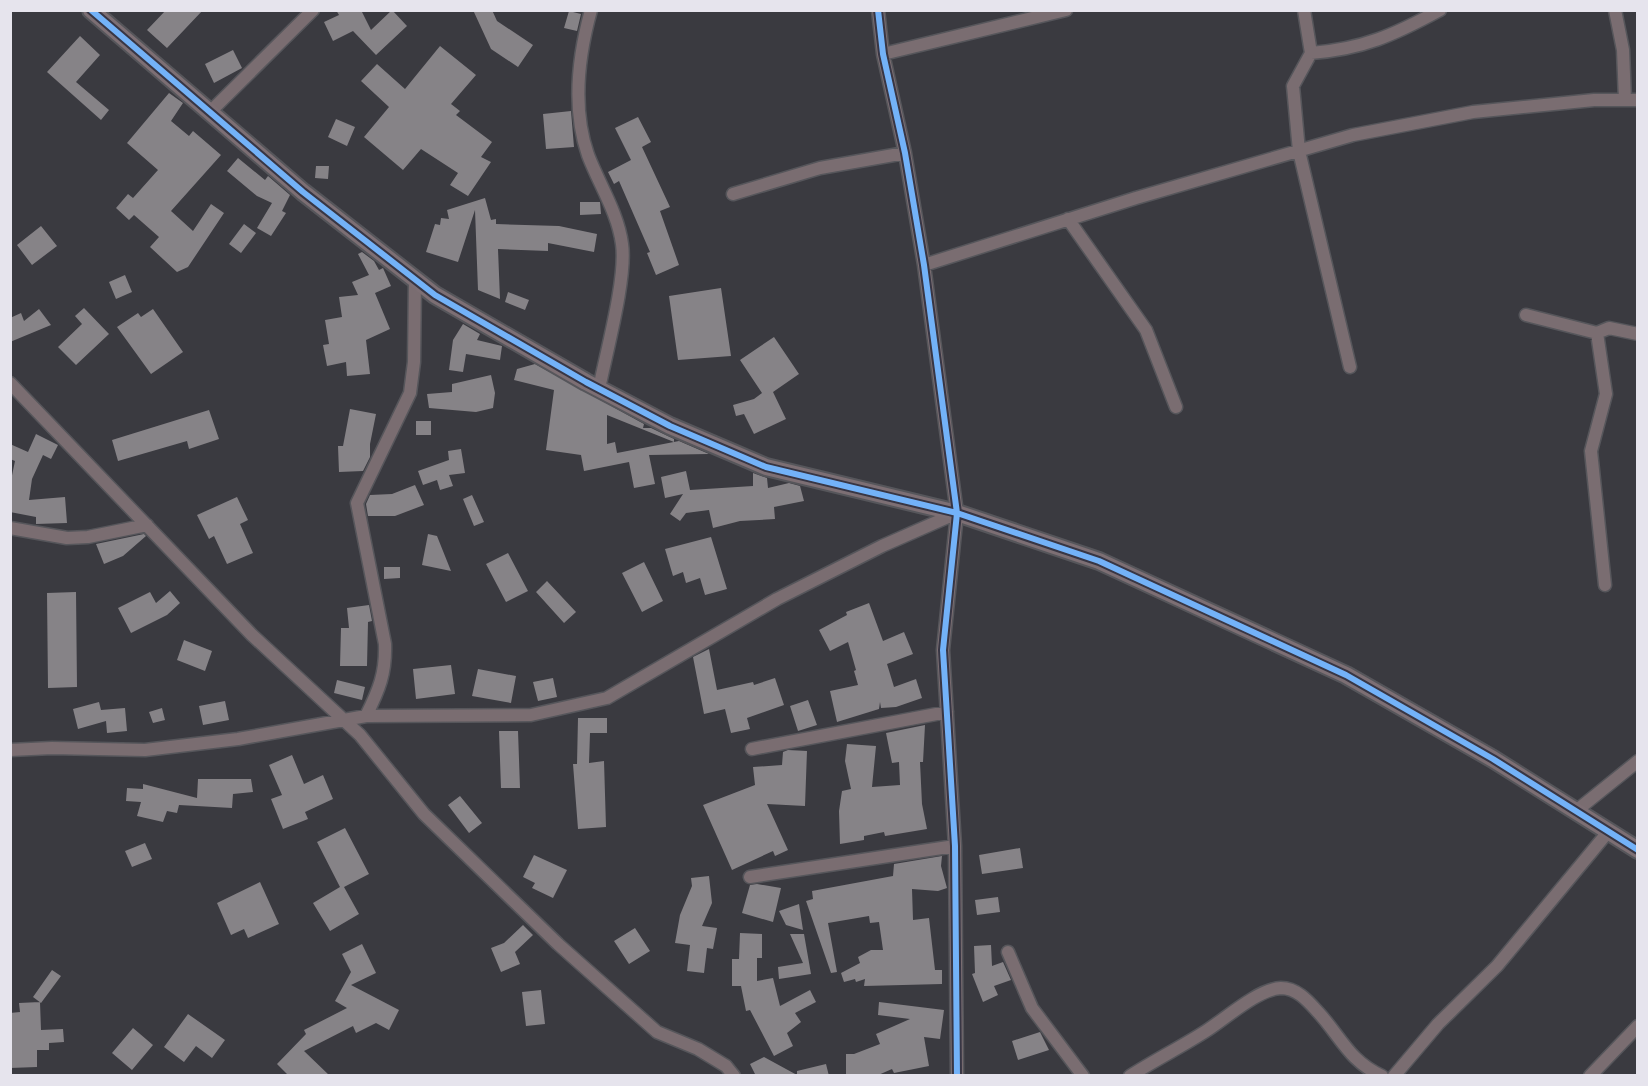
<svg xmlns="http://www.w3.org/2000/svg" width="1648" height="1086" font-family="'Public Sans',sans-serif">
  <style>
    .building { fill: #868387 }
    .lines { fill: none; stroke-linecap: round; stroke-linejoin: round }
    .street-casing { stroke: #56565b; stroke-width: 15 }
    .secondary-casing { stroke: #56565b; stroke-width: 20 }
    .street { stroke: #7a6d71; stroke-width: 12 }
    .secondary { stroke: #7d6f74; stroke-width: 16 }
    .cycleway-casing { stroke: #383644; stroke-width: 10 }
    .cycleway { stroke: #73b2f8; stroke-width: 6 }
  </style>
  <rect width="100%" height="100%" fill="#3a3a40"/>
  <!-- building -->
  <path class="building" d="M166,10H203L167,48L147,30Z
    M336,10H361L371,30L392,10L407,26L376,55L353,31L333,41L324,22L339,15Z
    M473,10H492L497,21L533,45L518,67L491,49Z
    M569,11L581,14L577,31L564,28Z
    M80,36L100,55L76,82L109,110L101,120L47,72Z
    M440,46L476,75L451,104L460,111L456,115L492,142L481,157L491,162L468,196L450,185L458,173L421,149L403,170L364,137L389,107L361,81L377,64L405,89Z
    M233,50L242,68L214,83L205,64Z
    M169,93L183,103L171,121L189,136L193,131L221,155L171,211L193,231L211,204L224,213L188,267L177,272L150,247L159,237L134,215L129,220L116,208L128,194L133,198L158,170L127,143Z
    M571,111L574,147L546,149L543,114Z
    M638,117L651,142L642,147L670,207L660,211L679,265L656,275L647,253L650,252L619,181L614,184L608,172L631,160L615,128Z
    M336,119L355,127L347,146L328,137Z
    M238,158L265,180L268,176L290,195L282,211L286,213L271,236L257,228L272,203L257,196L227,171Z
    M316,166H329L328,179L315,178Z
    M485,198L491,220L496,219V224L559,226L597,234L594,252L548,243V251L498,249L500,299L478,290L475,210L458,262L426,252L435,224L440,225L441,218L449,219L447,210Z
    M580,202H600L601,214L580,215Z
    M244,224L256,233L241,253L229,244Z
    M41,226L57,246L32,265L17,245Z
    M362,252L374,261L379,270L383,268L391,286L375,293L390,329L366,340L370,374L347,376L346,362L327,366L323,345L329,344L325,320L342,317L339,297L358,295L352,282L369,275L358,254Z
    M125,275L132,292L116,299L109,282Z
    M721,288L731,356L678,360L669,296Z
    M508,292L529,300L525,310L505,302Z
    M84,308L109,334L76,365L58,347L82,324L75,316Z
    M39,309L51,325L10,342V318L21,313L24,321Z
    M153,309L183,352L151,374L117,327L138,313L141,317Z
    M463,324L480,334L477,340L502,346L500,360L466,354L463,372L449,370L453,340Z
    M774,337L799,374L773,392L786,419L754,434L744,414L736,416L733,405L754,399L762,393L740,360Z
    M535,364L644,424L643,428H651L674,439V442L607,415V444L615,442L617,453L679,441L709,454L649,455L655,484L634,488L629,462L584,471L581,455L546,450L554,390L514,380L517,369Z
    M491,375L495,393L493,408L476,412L429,408L427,394L452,392V384Z
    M350,409L376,414L370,444V457L363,471L339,472L338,446H343Z
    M209,410L219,439L189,449L187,441L118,461L112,440Z
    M416,421H431V435H416Z
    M36,434L58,445L51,459L43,455L32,479L29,500L65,497L67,523L36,524V517L10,512V485L15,461L10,459V444L28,452Z
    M461,449L465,473L449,475L453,486L440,490L437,480L423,485L418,471L449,460L448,451Z
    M686,471L690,490L753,486V473L767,478L768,488L789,483L800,486L804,501L774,507L775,519L740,521L713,528L709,510L686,513L680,521L670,514L683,494L665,498L661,477Z
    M415,485L424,505L395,516H368L366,504L370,495L392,494Z
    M472,495L484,522L474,526L463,499Z
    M237,497L248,520L240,524L253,553L227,564L214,536L209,539L197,515Z
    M144,534L146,536L123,556L104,564L96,544Z
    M428,534L437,536L451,571L422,565Z
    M711,537L727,589L705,595L700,578L686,583L683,572L673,576L665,549Z
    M508,553L528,591L506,602L486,564Z
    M644,562L663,601L642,612L622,573Z
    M384,567H400V578L384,579Z
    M547,581L576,612L564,623L536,592Z
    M170,591L180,603L167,615L131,633L118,608L150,592L156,603Z
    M76,592L77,687L48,688L47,593Z
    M869,603L883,641L904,632L913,654L887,664L894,687L916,679L922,698L896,707L881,708L880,702L879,709L837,722L830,691L858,685L854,671L856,670L848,642L830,651L819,630L847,615L846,612Z
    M369,605L372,621L368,622L367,666H340L341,628H349L347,608Z
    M184,640L212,651L205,671L177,660Z
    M709,649L717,690L753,682L754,685L775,678L784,705L747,718L750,729L731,733L725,709L704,714L693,657Z
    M451,665L455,694L416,699L413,669Z
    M478,669L516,676L511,703L472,696Z
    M553,678L557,697L538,701L533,682Z
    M337,680L365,687L362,700L334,693Z
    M808,700L817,725L798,731L790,706Z
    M225,701L229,720L203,725L199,706Z
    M99,702L101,710L125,708L127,731L107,733L106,721L78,729L73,709Z
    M162,708L165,720L153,723L149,712Z
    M578,718H607V733H590L589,763L604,761L606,827L578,829L573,764H577Z
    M925,725L923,762H920L922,804L927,829L885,836L884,832L864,836V840L840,844L839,811L842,791L851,789L845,761L847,744L876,746L872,787L900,785L899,762L892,763L886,733Z
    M499,731H518L520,788H501Z
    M788,750L807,751L805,806L767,804L788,850L775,856L773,851L732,870L703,805L755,785L753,767L782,765L783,752Z
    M292,755L304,784L323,775L333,799L305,812L308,819L283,829L271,799L282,795L269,765Z
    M198,779H251L253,792L233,794L232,808L179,805L177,813L167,811L163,822L137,816L141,802L126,801L127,788L143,789V784L197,798Z
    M460,796L482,823L469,833L448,805Z
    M345,828L369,874L344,887L359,914L330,931L313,903L340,887L317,842Z
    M145,843L152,859L132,867L125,851Z
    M1020,848L1023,868L982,874L979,855Z
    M534,855L567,870L553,898L532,888L535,883L523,877Z
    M942,856L941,866L947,888L938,891L912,889L913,920L929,918L935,970H942V984L864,986L865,979L856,982L855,979L844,982L841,973L860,963L858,957L871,950H883L879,922L870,923L869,916L828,923L837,972L831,973L806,901L813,899L812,891L893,876L894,864Z
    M709,876L712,903L702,926L717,928L713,949L707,948L704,973L687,971L690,945L675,943L680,915L692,886L691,878Z
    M260,882L279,924L248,938L244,929L231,935L217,903Z
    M757,884L781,888L773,922L742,913L750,885Z
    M998,897L1000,912L977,915L975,900Z
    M799,904L803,930L786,925L779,911Z
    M523,925L533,935L515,952L520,964L501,972L491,948L504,943Z
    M635,928L650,951L629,964L614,941Z
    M740,933L762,934V958H757V981L773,978L780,1006L810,990L816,1002L795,1013L801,1022L787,1033L793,1046L774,1056L750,1010L746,1011L741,986H732V959H739Z
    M790,934H804L811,974L779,979L778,967L803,963Z
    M362,944L376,973L351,985L399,1010L389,1030L376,1023L356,1033L353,1026L304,1051L330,1076H289L277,1064L306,1034L304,1030L347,1008L335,1001L351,972L342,954Z
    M991,945L992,966L1003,962L1011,980L994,986L998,995L983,1002L972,974L975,973L974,946Z
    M52,970L61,976L41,1003L33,997Z
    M541,990L545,1024L526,1026L522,992Z
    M40,1002L41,1030L63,1029L64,1042L49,1043V1050H37V1067L10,1068V1013L20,1012L19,1003Z
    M879,1002L944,1010L940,1039L924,1037L929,1066L894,1073L892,1069L876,1076H846V1054H854L880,1044L876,1034L910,1019L878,1015Z
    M188,1014L225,1040L212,1058L196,1046L184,1062L164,1047Z
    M133,1028L153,1045L132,1070L112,1053Z
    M1040,1032L1049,1050L1018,1060L1012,1041Z
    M764,1057L797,1075V1071L826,1064L829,1076H756L750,1064Z"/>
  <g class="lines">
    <!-- street casing -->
    <g class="street-casing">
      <path id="street" d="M591,10C578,57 572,109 588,155C599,184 618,213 622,244C627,277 606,353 599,389
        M878,10L883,54L905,153L924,265L957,513L943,650L955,846L957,1076
        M1304,10L1311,53L1293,86L1299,151L1350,367
        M1615,10L1623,50L1625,100
        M1311,53C1363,49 1394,35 1440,10
        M883,54L1066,10
        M210,112L313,10
        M733,194L820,168L905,153
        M1068,219L1146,330L1176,407
        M924,265L1136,198L1353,135L1473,112L1594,100H1638
        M1526,315L1597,333L1609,328L1638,334
        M1597,333L1606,394L1591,451L1605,585
        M10,383L252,635L360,735L424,814L558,944L657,1032L698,1049L726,1066L734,1076
        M10,528L67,538L88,537L147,525
        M366,716C379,690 386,673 385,644L357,503L410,393L414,362L415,279
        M752,749L947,712
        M10,750L52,748L145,750L238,739L366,716L531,715L607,698L777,599L882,546L957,513
        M1576,811L1638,761
        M750,877L955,846
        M1008,952L1032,1008L1083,1076
        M1130,1076C1155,1060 1181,1047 1206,1031C1225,1019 1258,989 1281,988C1297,988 1308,1001 1318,1012C1341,1037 1349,1061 1382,1076
        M1394,1076L1438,1024L1497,966L1608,832
        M1590,1076L1638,1026"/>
    </g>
    <!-- secondary casing -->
    <g class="secondary-casing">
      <path id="secondary" d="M91,10L303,192L435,295L586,382L670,426L766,467L957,513L1099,561L1346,675L1493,759L1638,850"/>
    </g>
    <!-- street -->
    <use href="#street" class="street"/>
    <!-- secondary -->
    <use href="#secondary" class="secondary"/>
    <!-- cycleway casing -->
    <g class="cycleway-casing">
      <path id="cycleway" d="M91,10L303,192L435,295L586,382L670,426L766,467L957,513L1099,561L1346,675L1493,759L1638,850
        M878,10L883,54L905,153L924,265L957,513L943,650L955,846L957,1076"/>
    </g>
    <!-- cycleway -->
    <use href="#cycleway" class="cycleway"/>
  </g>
  <!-- border -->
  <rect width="1648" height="1086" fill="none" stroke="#e6e4ed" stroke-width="24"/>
</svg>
